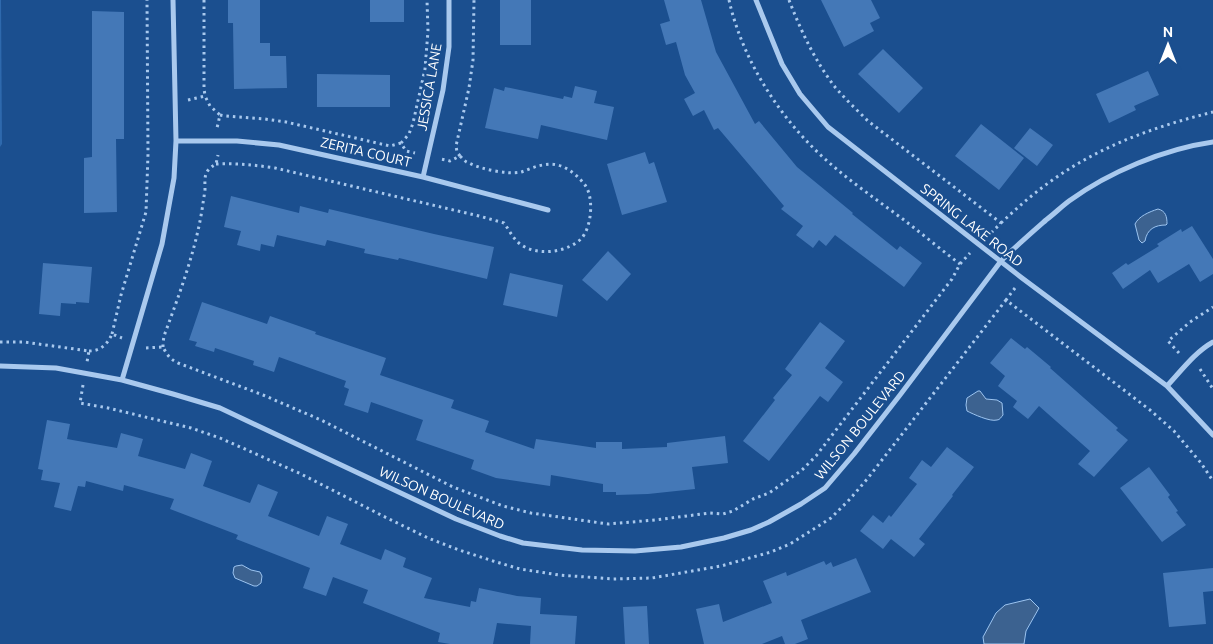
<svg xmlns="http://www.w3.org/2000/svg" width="1213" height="644" font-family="Ubuntu,sans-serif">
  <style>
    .green { fill: #2e69ad }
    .water { fill: #3c6290; stroke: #9cc4f0 }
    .building { fill: #4478b7 }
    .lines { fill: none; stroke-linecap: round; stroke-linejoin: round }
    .path { stroke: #a9c9ee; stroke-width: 3; stroke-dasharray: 2.5 4; stroke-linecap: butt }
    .street { stroke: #a9c9ee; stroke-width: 5 }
    .labels { text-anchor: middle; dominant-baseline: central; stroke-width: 4.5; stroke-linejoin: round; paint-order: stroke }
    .street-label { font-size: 14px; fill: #fff; stroke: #1b4f8f }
  </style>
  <rect width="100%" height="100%" fill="#1b4f8f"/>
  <!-- green -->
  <path class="green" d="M0,0H1L2,144L0,147Z"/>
  <!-- water -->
  <path class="water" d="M1158,209C1166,211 1167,217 1167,224L1166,225C1155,225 1147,229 1145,241L1142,243L1139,240L1135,224C1139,216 1149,212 1158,209Z
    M978,391H980L986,399L997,400L1002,403L1003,415C1001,417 1000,420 997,420C990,422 973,414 967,411L966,405L967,398Z
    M242,565L251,570L260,572L262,576L261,583L257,586H254L235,578L233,573L234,567L236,566Z
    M1030,599L1039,608L1026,631L1024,644H984L983,637L996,613L1005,605Z"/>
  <!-- building -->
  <path class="building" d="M228,0H260V43H270V56H286L287,88L234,89L233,23H228Z
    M370,0H404V22H370Z
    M500,0H531V45H500Z
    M664,0H701L716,52L755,124L759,121L797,167L853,213L852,214L897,250L900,246L922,263L904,287L835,235L826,246L819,240L813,248L796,235L803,226L781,209L784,206L718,128L714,130L704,110L693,116L684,99L695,93L685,75L676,42L666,45L660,24L670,21Z
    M821,0H871L880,18L870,23L874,31L844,47Z
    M92,11L124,12V139H116L117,212L84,213V158L92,157Z
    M883,49L923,88L899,113L858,74Z
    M1148,71L1159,95L1134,106L1136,110L1109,123L1096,94Z
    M317,74L390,75V107H317Z
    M575,86L597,91L594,103L614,107L607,140L541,125L538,139L485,128L494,88L504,91L505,87L563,99L564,96L572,98Z
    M981,124L1024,158L999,190L955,156Z
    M1030,128L1053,145L1037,166L1014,148Z
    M645,152L649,164L654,162L667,202L622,215L607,164Z
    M231,196L299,213L300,206L328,213L329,209L434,234L494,247L487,279L399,258L398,260L364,253L365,249L327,240L325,246L277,235L274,247L261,244L260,251L237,245L241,231L224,227Z
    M1192,226L1213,259V274L1200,282L1189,264L1158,283L1150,270L1123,289L1112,273L1126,263L1128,265L1159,246L1157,244L1181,229L1182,232Z
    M608,251L631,274L607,301L582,280Z
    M43,263L92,267L89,303L76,302V304L61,303L60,316L39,314Z
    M510,273L563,285L557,317L503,305Z
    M202,302L267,324L270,316L316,332L315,334L386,358L380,375L454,400L451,408L489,421L485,432L534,449L536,439L596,448V442H622V449L667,447V443L725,436L728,463L692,467L695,489L648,494L616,495V492H603V484L551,475L550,486L496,478L471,469L474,460L416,440L423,420L371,402L368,413L344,405L349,389L344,387L346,381L279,357L274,372L253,365L254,361L215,348L214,352L195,346L197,342L189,340Z
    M820,322L845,341L825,368L843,382L828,402L820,396L769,461L743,441L775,400L773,398L792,375L785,369Z
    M1011,338L1025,349L1027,347L1051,367L1050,368L1118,428L1116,430L1128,440L1094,477L1078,464L1090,451L1039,406L1028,419L1013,407L1017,401L998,386L1005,376L990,363Z
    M47,420L70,424L67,439L117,448L121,433L143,439L138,456L185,469L191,453L212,461L203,486L250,503L258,484L278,492L268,516L319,536L327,516L348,524L340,544L381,560L385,549L406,558L403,567L432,578L424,598L470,607L471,601L476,602L479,588L517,596L541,598L540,614L577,616L575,644H530L531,626L497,623L493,644H450L438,642L440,633L363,603L368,590L333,577L326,596L303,588L310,568L236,539L238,535L170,509L174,499L124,485L123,491L86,481L85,487L78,486L71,511L54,507L60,483L41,480L43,470L38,469Z
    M947,447L974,467L952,495L953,496L919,539L925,544L914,557L891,539L883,549L860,531L873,515L883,523L889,515L891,517L917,484L909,478L922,460L931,467Z
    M1149,467L1170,495L1168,497L1178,511L1176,512L1186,525L1162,542L1120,488Z
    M856,558L871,592L801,620L808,639L795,644H785L782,636L762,644H704L696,609L719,604L723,622L772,603L763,581L786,572L787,576L824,561L826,565L831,562L833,567Z
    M1213,568V591L1203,592L1206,624L1169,627L1163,573Z
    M647,606L649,644H625L623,607Z"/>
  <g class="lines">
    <!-- path -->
    <path class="path" d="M204,0V88L205,96
      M729,0C743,63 784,125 833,166C854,184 877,200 900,217C920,232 940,249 960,264
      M789,0C801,31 815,61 835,87C845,99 857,110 868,121L1001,223L989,235
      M188,100L205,96L210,106L220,115L217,128
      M220,115L225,116L265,119L286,122L390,146L401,143L406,151L415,153
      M401,143L409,134L413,123L425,69L428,31L427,0
      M460,156L457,152L456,146L469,88L473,60L474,0
      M216,164C236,163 255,165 275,168L479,216L504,223C510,231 514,241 523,246C540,256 567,252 581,239C592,227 594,197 585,185C575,172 560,161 543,165C535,166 528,170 521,172C509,175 480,169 469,163C465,162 463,159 460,156L450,161L441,159
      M1001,223C1018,207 1035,192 1054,179C1102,145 1157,126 1213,112
      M1015,288L1006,300L1150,410L1174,431L1201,463L1213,481
      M112,334L121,295L146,212L148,154L147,0
      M0,342H24L89,351L87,362
      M163,347V343L164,336C179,295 195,253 202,210C203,203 204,197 205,190C205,178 203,171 216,164L218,155
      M146,348L163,347C167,355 170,359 178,363L263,395L321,420L453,487L503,506L531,513L608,524L655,520L710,513L723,514L733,511L753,499L769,493L802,470L816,456L952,279L960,264L970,253
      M89,351C100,351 107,345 112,334L122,338
      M1179,353L1168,341L1190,322L1213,307
      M1200,369L1213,389
      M83,385L80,403L108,408L191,428L220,438L301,474L383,516L428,538L459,550L493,561L520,569L559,575L613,579L652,578L721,566L771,552L790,544L831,518L850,499L868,478L1006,300"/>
    <!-- street -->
    <path class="street" d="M756,0L782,64L800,94L828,127L1022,278L1167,386L1213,435
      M176,141H237L279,145L423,177L548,210
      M423,177L443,90L449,47V0
      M0,366L56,368L122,380L173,394L220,408L456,519L500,536L523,543L582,550L635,551L681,547L724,538L751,530L769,522L801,504L825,488L854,454L900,395L1001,261C1015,247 1030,234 1046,220C1054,214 1061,207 1069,201C1109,172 1164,149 1213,142
      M122,380L162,244L174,178L176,141L173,0
      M1167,386C1181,371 1195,352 1213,342"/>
  </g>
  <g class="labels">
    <!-- street labels -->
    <g class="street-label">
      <text transform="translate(429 87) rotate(-80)">JESSICA LANE</text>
      <text transform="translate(366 152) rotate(13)">ZERITA COURT</text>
      <text transform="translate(972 225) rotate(38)">SPRING LAKE ROAD</text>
      <text transform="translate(860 425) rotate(-51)">WILSON BOULEVARD</text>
      <text transform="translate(442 498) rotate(24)">WILSON BOULEVARD</text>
    </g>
  </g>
  <!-- north arrow -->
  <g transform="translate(1168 45)" stroke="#1b4f8f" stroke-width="4" paint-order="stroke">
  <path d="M0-4L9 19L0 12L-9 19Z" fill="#ffffff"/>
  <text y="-8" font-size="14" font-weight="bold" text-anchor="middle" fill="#ffffff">N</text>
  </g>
</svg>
